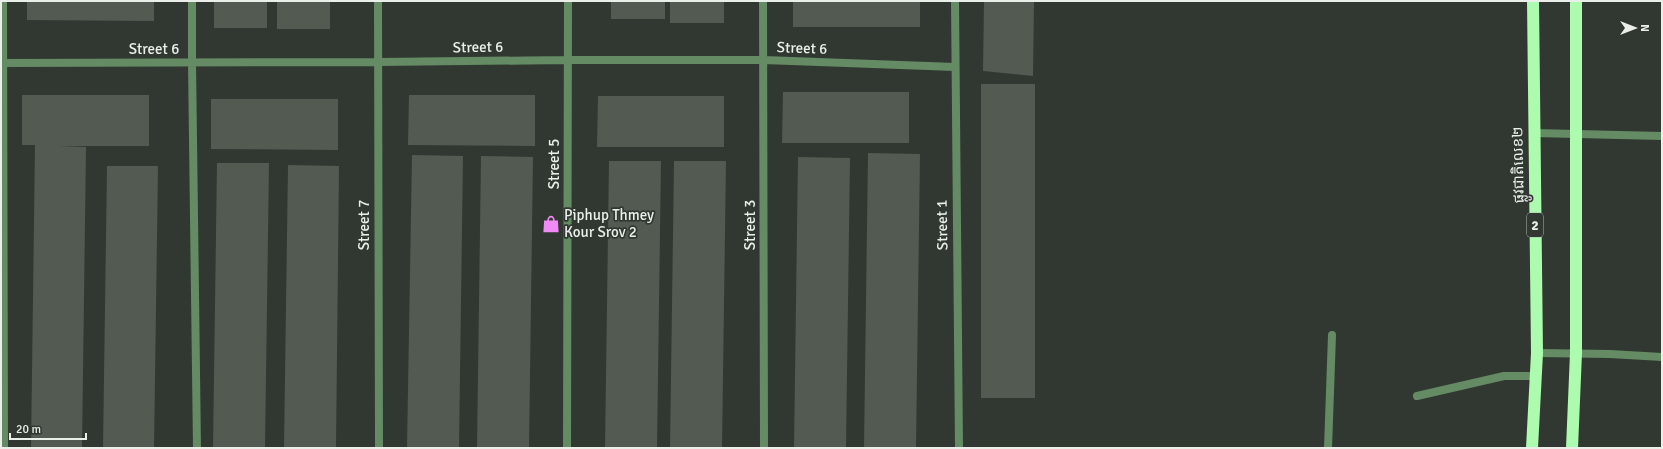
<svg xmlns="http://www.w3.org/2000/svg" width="1663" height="449" font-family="Signika,'Noto Sans Khmer',sans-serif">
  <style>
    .building { fill: #525a52 }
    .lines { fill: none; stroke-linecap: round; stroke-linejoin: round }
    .lane { stroke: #648b64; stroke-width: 8 }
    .street { stroke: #648b64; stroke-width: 8 }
    .highway { stroke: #adfbae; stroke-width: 12 }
    .labels { text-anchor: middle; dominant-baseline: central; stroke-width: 3.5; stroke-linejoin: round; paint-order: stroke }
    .shield { fill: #313831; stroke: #b3b8b2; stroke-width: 1 }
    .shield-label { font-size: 14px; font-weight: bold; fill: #ebefea }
    .street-label { font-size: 15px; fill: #ebefea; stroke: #313831 }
    .poi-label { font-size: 15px; fill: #ebefea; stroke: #313831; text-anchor: start }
  </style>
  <rect width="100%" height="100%" fill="#313831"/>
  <!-- building -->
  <path class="building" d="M27,1H154V21L27,20Z
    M214,1H267V28H214Z
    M277,1H330V29H277Z
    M611,1H665V19H611Z
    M670,1H724V23H670Z
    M793,1H920V27H793Z
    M984,1H1034L1033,76L983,71Z
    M981,84H1035V398H981Z
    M783,92H909V143H782Z
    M22,95H149V146H59L86,147L82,448H31L35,145H22Z
    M409,95H535V146L408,145Z
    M598,96H724V147H597Z
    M211,99H338V150L211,149Z
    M868,153L920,154L916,448H864Z
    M412,155L463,156L459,448H407Z
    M481,156L533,157L529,448H477Z
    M798,157L850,158L846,448H794Z
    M609,161H661L657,448H605Z
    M674,161H726L722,448H670Z
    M217,163H269L265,448H213Z
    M288,165L339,166L336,448H284Z
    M107,166H158L154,448H103Z"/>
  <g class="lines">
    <!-- lane -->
    <path class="lane" d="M1534,133L1662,136
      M1537,353L1610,354L1662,357"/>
    <!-- street -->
    <path class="street" d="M3,1L4,448
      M192,1V62L197,448
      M378,1L379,448
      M763,1L764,448
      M955,1L959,448
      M1,63L378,62L568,60H764L955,67
      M1417,396L1504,376H1535
      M567,448L568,1
      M1328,448L1332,335"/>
    <!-- highway -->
    <path class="highway" d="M1532,448L1537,353L1533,1
      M1572,448L1576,353V1"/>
  </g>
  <!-- icons -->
  <defs>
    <g id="shop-bare" transform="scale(1.38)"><path d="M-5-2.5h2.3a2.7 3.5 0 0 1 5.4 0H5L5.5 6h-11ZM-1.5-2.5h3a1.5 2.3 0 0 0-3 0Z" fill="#f08bf6" stroke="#313831" stroke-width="2.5" paint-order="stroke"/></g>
  </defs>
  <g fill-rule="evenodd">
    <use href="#shop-bare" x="551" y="224"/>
  </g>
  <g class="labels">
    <!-- shield labels -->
    <rect class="shield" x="1527" y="213" width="16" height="24" rx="3"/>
    <g class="shield-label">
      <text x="1535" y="225">2</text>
    </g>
    <!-- street labels -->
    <g class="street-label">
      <text transform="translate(478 47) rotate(-1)">Street 6</text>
      <text transform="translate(802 48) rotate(2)">Street 6</text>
      <text x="154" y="49">Street 6</text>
      <text transform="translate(554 164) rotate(-90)">Street 5</text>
      <text transform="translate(1518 165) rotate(-91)">ផ្លូវជាតិលេខ២</text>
      <text transform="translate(364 225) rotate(-90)">Street 7</text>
      <text transform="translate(750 225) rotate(-90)">Street 3</text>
      <text transform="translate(942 225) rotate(-91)">Street 1</text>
    </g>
    <!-- poi labels -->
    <g class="poi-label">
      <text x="564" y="215">Piphup Thmey<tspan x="564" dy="17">Kour Srov 2</tspan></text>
    </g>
  </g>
  <!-- border -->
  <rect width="1663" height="449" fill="none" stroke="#ebefea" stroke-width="4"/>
  <!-- north arrow -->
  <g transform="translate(1635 28) rotate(90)" stroke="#313831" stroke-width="3" paint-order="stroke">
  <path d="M0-3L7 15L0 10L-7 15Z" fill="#ebefea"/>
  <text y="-6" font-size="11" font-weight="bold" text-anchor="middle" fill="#ebefea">N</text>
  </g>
  <!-- scale -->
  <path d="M10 433v6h76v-6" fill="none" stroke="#ebefea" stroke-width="2"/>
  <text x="16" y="433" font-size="12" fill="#ebefea" stroke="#313831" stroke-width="3" paint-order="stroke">20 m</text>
</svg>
